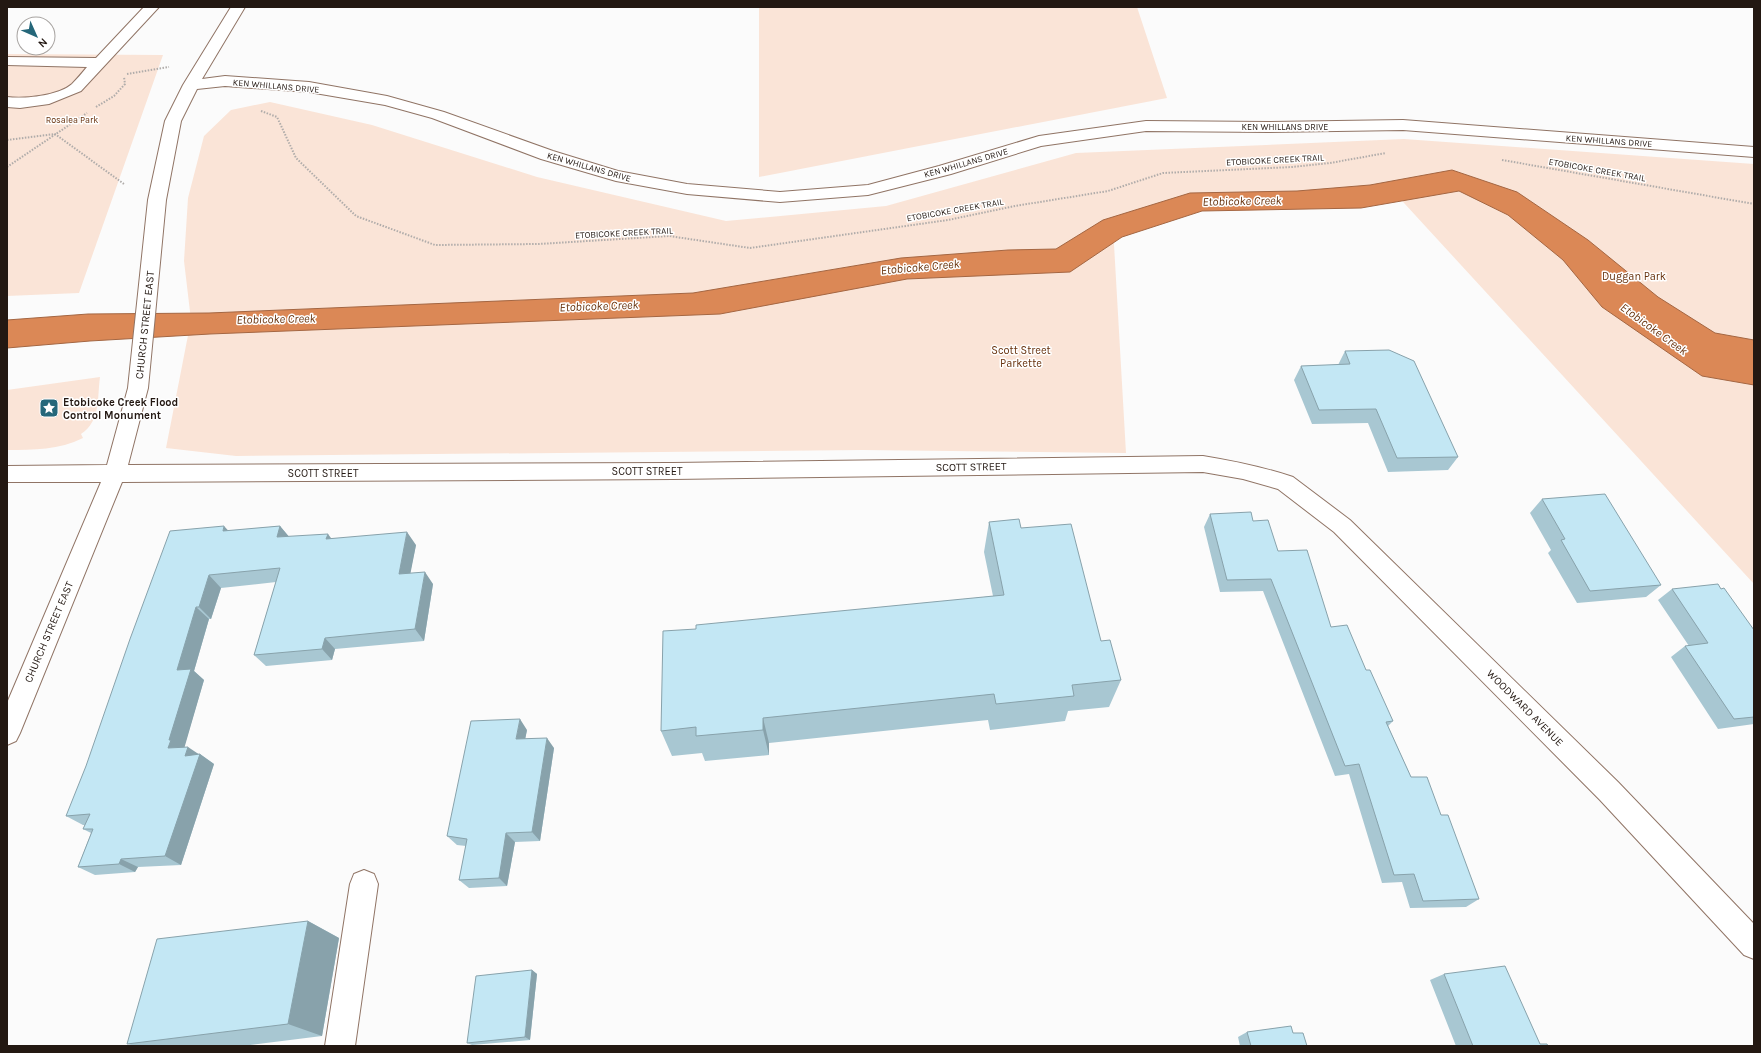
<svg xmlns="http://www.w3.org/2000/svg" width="1761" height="1053" font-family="Karla,sans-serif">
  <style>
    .green { fill: #fae4d7 }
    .water { fill: #db8856; stroke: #a46642 }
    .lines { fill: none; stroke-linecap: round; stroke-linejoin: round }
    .minor-casing { stroke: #907465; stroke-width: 2 }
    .path { stroke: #b0acaa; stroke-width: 2; stroke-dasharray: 1.5 1.5; stroke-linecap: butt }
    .minor { fill: #fff; fill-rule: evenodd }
    .wall { fill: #a8c7d2 }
    .shaded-wall { fill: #88a2ab }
    .building { fill: #c3e7f4; stroke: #88a2ab }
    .labels { text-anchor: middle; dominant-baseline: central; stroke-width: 3; stroke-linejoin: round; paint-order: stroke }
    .far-street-label { font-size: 9px; fill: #231812; stroke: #fff }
    .far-park-label { font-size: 9px; fill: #67310c; stroke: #fff }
    .park-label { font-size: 11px; fill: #67310c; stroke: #fff }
    .street-label { font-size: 11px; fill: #231812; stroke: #fff }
    .poi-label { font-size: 11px; font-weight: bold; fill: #231812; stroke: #fff; text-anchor: start }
    .water-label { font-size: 12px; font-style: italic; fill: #67310b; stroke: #fff }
  </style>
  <rect width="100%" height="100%" fill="#fbfbfb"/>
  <!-- green -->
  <path class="green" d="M759,7H1137L1167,98L759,177Z
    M7,54L163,55L79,293L7,296Z
    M270,102L372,125L537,177L726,221L886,206L1076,153L1404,139L1754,164V584L1393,191L1198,201L1113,227L1126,453L862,450L236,456L166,448L191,320L184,261L188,198L204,136L231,110Z
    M100,377C97,398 101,421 81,434L83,438C59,450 34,450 7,450V390Z"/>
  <!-- water -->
  <path class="water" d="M1452,170L1517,192L1588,240L1658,297L1715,333L1754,340V385L1702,376L1602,307L1563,260L1508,215L1459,191L1361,208L1202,211L1122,237L1070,272L907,279L720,314L210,334L90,341L7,348V320L88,314L209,313L693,293L901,258L1008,250L1056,249L1103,220L1190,193L1297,191L1370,185Z"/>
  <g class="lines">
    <!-- minor casing -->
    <g class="minor-casing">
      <path id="minor" d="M144,7H159L81,91L49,104L20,108L7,107V97C25,99 58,96 72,84C77,79 82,73 87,67L7,65V57L96,58Z
        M231,7H245L202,79L225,76L309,82L387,96L444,112L553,151L618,171L687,184L780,192L868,185L939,166L1039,136L1146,121L1269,122L1403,120L1754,147V157L1403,130L1269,132L1146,131L1041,146L951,174L868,195L780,202L687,194L616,181L541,159L432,118L385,105L309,92L225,86L197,89L181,121L166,200L148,388L128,465L673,463L1203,456C1233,461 1263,467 1293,477L1350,520L1618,782L1754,924V959L1744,955L1600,800L1334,532L1278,489L1243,479L1203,472L673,479L122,482L20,733L16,741L7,745V703L101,482H7V466L107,465L128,388L148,200L165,121L183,85Z
        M364,870L374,874L378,884L355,1046H325L350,884L354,874Z"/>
    </g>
    <!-- path -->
    <path class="path" d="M127,74L169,67
      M96,107L114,96L125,84L124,77
      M261,111L277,117L296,158L356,216L435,245L539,244L669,236L750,248L948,220L1015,206L1108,191L1163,173L1292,167L1330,163L1386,153
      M7,140L55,134L124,184
      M1502,160L1754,204
      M7,167L87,113"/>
    <!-- minor -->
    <use href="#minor" class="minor"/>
  </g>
  <!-- wall -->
  <path class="wall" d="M1345,351L1458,457L1448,470L1388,472L1368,423L1312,424L1294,380L1301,366L1338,365Z
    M1542,499L1661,585L1646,597L1577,603L1548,553L1551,550L1530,513Z
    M1210,514L1253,521L1278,551L1331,627L1366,670L1393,721L1388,726L1411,777L1441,815L1479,899L1466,907L1410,908L1402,882L1382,883L1349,774L1335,776L1263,591L1220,592L1204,527Z
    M989,522L1021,528L1101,641L1121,680L1109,707L1068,711L1065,721L990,730L988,720L769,743V755L705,761L702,753L672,756L661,731L696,629L993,596L984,552Z
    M280,526L289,537L331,538L416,545L410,573L433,584L424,641L335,649L332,660L266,666L254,655L276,582L221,588L211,619H209L194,671L204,680L184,747L198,754H200L214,764L181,865L138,867L135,872L95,875L78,867L91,833L83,829L85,825H83L66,816L229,531Z
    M1672,589H1721L1754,630V724L1718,729L1671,657L1685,646H1689L1658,600Z
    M527,730L525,739L554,748L540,841L515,842L507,886L469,888L459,880L466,846L457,845L447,836Z
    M308,921L339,938L322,1036L243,1046H135L127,1044Z
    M532,970L537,974L530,1040L472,1045L467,1043Z
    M1444,974L1540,1044L1548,1046H1456L1430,980Z
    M1247,1032L1293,1033L1307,1046H1240L1238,1037Z"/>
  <!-- shaded-wall -->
  <path class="shaded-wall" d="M224,526L236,539L223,531Z
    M280,526L291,539L277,537Z
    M407,532L416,545L408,586L399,574Z
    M328,534L337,546L326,539Z
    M425,572L433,584L424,641L415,629Z
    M209,575L221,588L211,619L199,607Z
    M196,607L209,619L194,671L204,680L184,749L168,748L177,670Z
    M325,638L335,649L332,660L322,649Z
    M763,718L769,743V755L763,730Z
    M520,719L527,730L523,750L516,739Z
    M547,738L554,748L540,841L532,832Z
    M188,747L200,755V754L214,764L181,865L165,856L185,756Z
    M506,833L515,842L507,886L499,878Z
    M121,859L138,867L135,872L119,864Z
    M308,921L339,938L322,1036L288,1024Z
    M532,970L537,974L530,1040L525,1037Z"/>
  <!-- building -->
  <path class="building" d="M1389,350L1414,361L1458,457L1397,458L1376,409L1319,410L1301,366L1350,364L1345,351Z
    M1605,494L1661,585L1590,591L1561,540L1565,539L1542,499Z
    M1251,512L1253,521L1268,520L1278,551L1307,550L1331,627L1347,625L1366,670H1370L1393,721L1386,722L1411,777H1427L1441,815H1448L1479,899L1423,901L1414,874L1394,875L1359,764L1345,766L1271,579L1227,580L1210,514Z
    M1019,519L1021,528L1071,524L1101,641L1110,640L1121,680L1072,685L1074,696L996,704L994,694L763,718V730L696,736V727L661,731L663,631L696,629V625L1004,595L989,522Z
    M224,526L223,531L280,526L277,537L328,534L326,539L407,532L399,574L425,572L415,629L325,638L322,649L254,655L280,568L209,575L199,607H196L177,670L191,669L169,740H171L168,748L188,747L185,756L200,754L165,856L121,859L119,864L78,867L93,829H83L90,814L66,816L86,766L130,639L170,531Z
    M1718,584L1721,589L1724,588L1754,630V717L1734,719L1685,646L1708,643L1672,589Z
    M520,719L516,739L547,738L532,832L506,833L499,878L459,880L467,839L447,836L471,721Z
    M308,921L288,1024L127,1044L157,939Z
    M1505,966L1540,1044H1547L1548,1046H1473L1444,974Z
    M532,970L525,1037L467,1043L476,976Z
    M1291,1026L1293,1033H1303L1307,1046H1251L1247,1032Z"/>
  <!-- icons -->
  <defs>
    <g id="sight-square" transform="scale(1)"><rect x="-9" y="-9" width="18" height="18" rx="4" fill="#25677a" stroke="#fff"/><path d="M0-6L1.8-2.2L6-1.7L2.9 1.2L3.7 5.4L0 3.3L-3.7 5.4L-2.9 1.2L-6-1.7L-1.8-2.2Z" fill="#fff"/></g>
  </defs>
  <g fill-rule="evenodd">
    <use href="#sight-square" x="49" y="408"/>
  </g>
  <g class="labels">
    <!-- far-street labels -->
    <g class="far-street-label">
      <text transform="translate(276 86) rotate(5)">KEN WHILLANS DRIVE</text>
      <text x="1285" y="127">KEN WHILLANS DRIVE</text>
      <text transform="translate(1609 141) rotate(4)">KEN WHILLANS DRIVE</text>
      <text transform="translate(1275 160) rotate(-3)">ETOBICOKE CREEK TRAIL</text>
      <text transform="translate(966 163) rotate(-16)">KEN WHILLANS DRIVE</text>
      <text transform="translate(589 167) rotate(16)">KEN WHILLANS DRIVE</text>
      <text transform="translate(1597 170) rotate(10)">ETOBICOKE CREEK TRAIL</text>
      <text transform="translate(955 210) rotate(-10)">ETOBICOKE CREEK TRAIL</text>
      <text transform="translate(624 233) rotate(-3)">ETOBICOKE CREEK TRAIL</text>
    </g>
    <!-- far-park labels -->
    <g class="far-park-label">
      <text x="72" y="120">Rosalea Park</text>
    </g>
    <!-- park labels -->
    <g class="park-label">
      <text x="1634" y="276">Duggan Park</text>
      <text x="1021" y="350">Scott Street<tspan x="1021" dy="13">Parkette</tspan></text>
    </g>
    <!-- street labels -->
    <g class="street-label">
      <text transform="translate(145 325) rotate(-84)">CHURCH STREET EAST</text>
      <text transform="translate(971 467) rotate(-1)">SCOTT STREET</text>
      <text x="647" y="471">SCOTT STREET</text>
      <text x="323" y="473">SCOTT STREET</text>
      <text transform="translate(49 632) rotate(-67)">CHURCH STREET EAST</text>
      <text transform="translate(1525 708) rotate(45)">WOODWARD AVENUE</text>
    </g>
    <!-- poi labels -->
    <g class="poi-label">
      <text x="63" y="402">Etobicoke Creek Flood<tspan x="63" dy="13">Control Monument</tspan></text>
    </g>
    <!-- water labels -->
    <g class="water-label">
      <text transform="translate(1242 201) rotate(-1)">Etobicoke Creek</text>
      <text transform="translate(920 267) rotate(-5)">Etobicoke Creek</text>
      <text transform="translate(599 306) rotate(-2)">Etobicoke Creek</text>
      <text transform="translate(276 319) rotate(-1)">Etobicoke Creek</text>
      <text transform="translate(1654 329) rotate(36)">Etobicoke Creek</text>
    </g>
  </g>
  <!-- border -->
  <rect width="1761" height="1053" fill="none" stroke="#231812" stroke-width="16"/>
  <!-- north arrow -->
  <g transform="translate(36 36) rotate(135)"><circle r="19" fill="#ffffff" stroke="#a7a3a0"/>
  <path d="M0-3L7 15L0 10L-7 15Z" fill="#25677a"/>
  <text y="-6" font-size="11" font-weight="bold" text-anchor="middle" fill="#231812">N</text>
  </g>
</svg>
